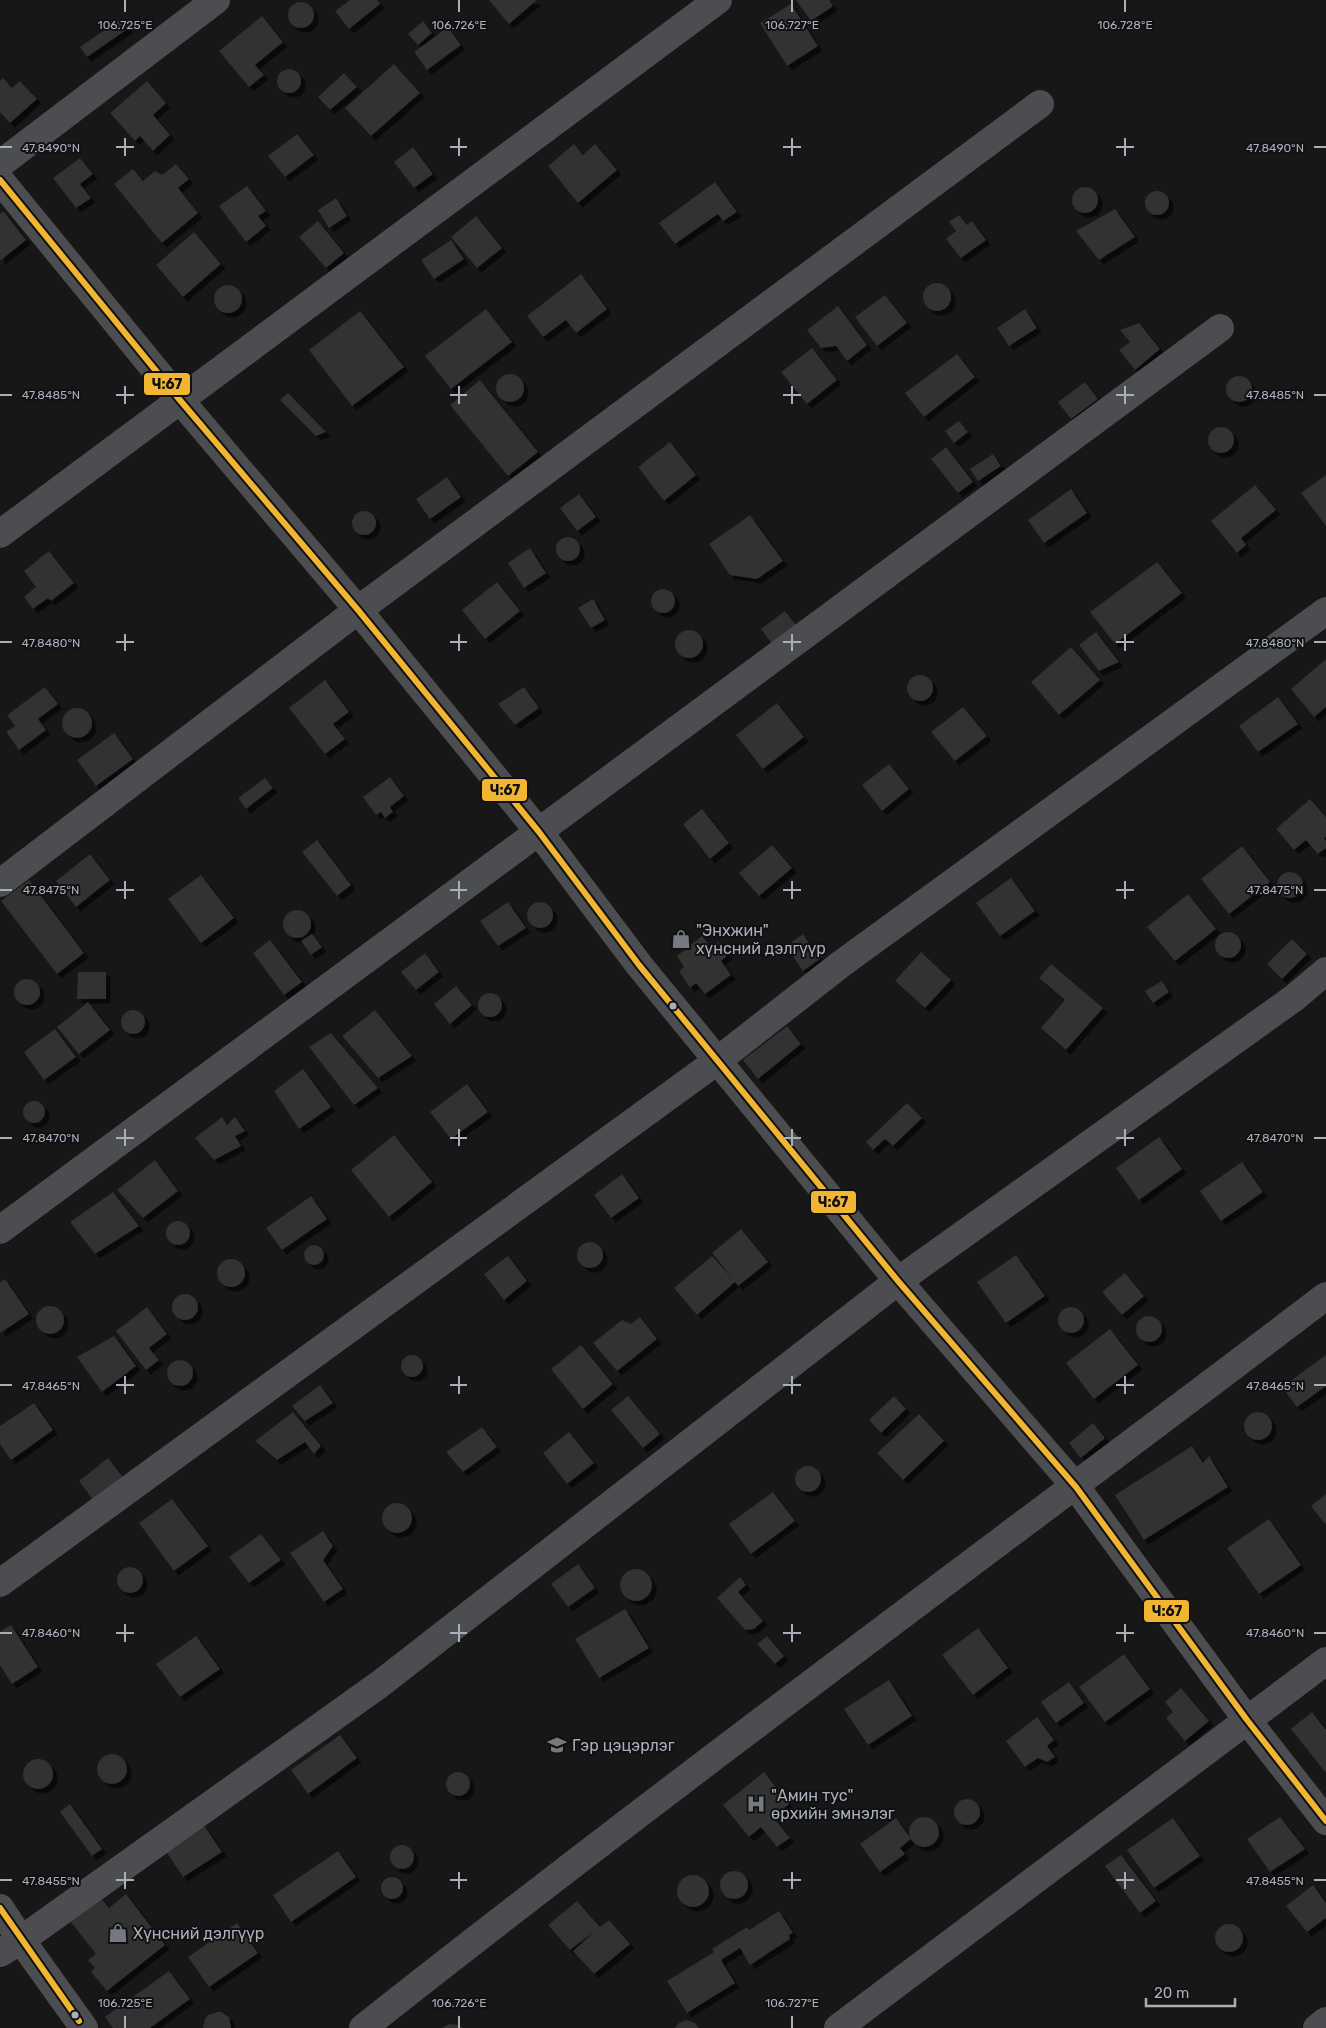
<svg xmlns="http://www.w3.org/2000/svg" width="1326" height="2028" font-family="Rubik,sans-serif">
  <style>
    .building { fill: #303031; filter: url(#shadow) }
    .lines { fill: none; stroke-linecap: round; stroke-linejoin: round }
    .minor { stroke: #4b4d50; stroke-width: 28 }
    .bus-1-casing { stroke: #111113; stroke-width: 10 }
    .bus-1 { stroke: #f1b531; stroke-width: 6 }
    .ticks { fill: none; stroke: #a8afb8; stroke-width: 2 }
    .bus-dot { fill: #a8afb8; stroke: #111113; stroke-width: 2 }
    .labels { text-anchor: middle; dominant-baseline: central; stroke-width: 4; stroke-linejoin: round; paint-order: stroke }
    .poi-label { font-size: 16px; fill: #a8afb8; stroke: #111113; text-anchor: start }
    .ticks-label { font-size: 12px; text-anchor: middle; fill: #a8afb8; stroke: #111113; stroke-width: 4; stroke-linejoin: round; paint-order: stroke }
    .line-badge { stroke: #111113; stroke-width: 2 }
    .pale-badge-label { font-size: 14px; text-anchor: middle; font-weight: bold; fill: #111 }
  </style>
  <defs>
    <filter id="shadow"><feDropShadow dx="4.5" dy="4.5" stdDeviation="0" flood-color="#0009"/></filter>
  </defs>
  <rect width="100%" height="100%" fill="#171717"/>
  <!-- building -->
  <path class="building" d="M350,0H377L380,4L349,29L335,11Z
    M489,0H537L509,24Z
    M796,0H829L833,6L811,21Z
    M288 15a13 13 0 1 1 26 0a13 13 0 1 1-26 0Z
    M791,4L818,46L787,66L760,23Z
    M262,16L283,42L255,65L264,75L249,87L219,51Z
    M119,20L129,28L87,57L80,47Z
    M423,21L432,33L418,45L408,34Z
    M448,27L461,45L427,70L414,52Z
    M394,64L420,93L371,136L345,108Z
    M277 81a12 12 0 1 1 24 0a12 12 0 1 1-24 0Z
    M344,73L357,87L330,110L318,97Z
    M3,78L12,88L20,81L37,99L10,123L0,112V81Z
    M147,81L166,103L153,115L170,135L153,151L140,136L135,141L110,113Z
    M297,134L314,155L285,177L268,156Z
    M574,144L583,155L595,144L617,170L578,203L548,166Z
    M413,147L433,174L414,188L394,162Z
    M80,158L93,174L80,184L91,198L76,208L53,178Z
    M176,164L189,179L178,188L198,213L162,243L114,184L133,169L143,181L155,171L162,175Z
    M715,182L737,212L723,221L718,214L675,244L659,223Z
    M247,186L266,211L258,216L266,226L246,242L219,206Z
    M1072 200a13 13 0 1 1 26 0a13 13 0 1 1-26 0Z
    M1145 203a12 12 0 1 1 24 0a12 12 0 1 1-24 0Z
    M336,198L347,216L329,228L318,210Z
    M1115,209L1135,237L1099,260L1076,231Z
    M3,211L26,240L0,261V214Z
    M959,215L967,225L972,221L986,240L961,258L946,239L956,231L949,222Z
    M476,216L502,248L477,268L451,237Z
    M318,221L344,253L326,268L299,237Z
    M194,232L221,264L183,297L156,265Z
    M451,240L464,259L434,279L421,260Z
    M581,274L607,309L576,333L566,320L543,337L527,316Z
    M923 297a14 14 0 1 1 28 0a14 14 0 1 1-28 0Z
    M214 299a14 14 0 1 1 28 0a14 14 0 1 1-28 0Z
    M885,295L907,323L877,346L855,317Z
    M838,306L867,345L847,361L836,346L821,348L807,330Z
    M486,309L512,342L451,389L425,356Z
    M1025,309L1037,328L1009,346L997,328Z
    M360,311L404,367L352,406L309,350Z
    M1139,323L1160,349L1135,370L1119,350L1130,342L1120,330Z
    M812,348L837,380L807,404L781,372Z
    M957,354L975,377L924,417L905,393Z
    M496 388a14 14 0 1 1 28 0a14 14 0 1 1-28 0Z
    M1226 389a13 13 0 1 1 26 0a13 13 0 1 1-26 0Z
    M480,380L538,452L508,476L450,405Z
    M1085,382L1098,399L1071,419L1058,402Z
    M288,393L326,432L316,436L280,400Z
    M959,421L968,432L954,443L945,431Z
    M1208 440a13 13 0 1 1 26 0a13 13 0 1 1-26 0Z
    M670,442L696,475L664,501L638,467Z
    M946,447L973,482L958,493L931,459Z
    M993,454L1001,466L978,481L970,469Z
    M1326,475V526L1301,493Z
    M447,477L461,497L430,519L416,499Z
    M1255,485L1276,510L1241,538L1246,545L1237,553L1211,521Z
    M1071,489L1087,513L1044,543L1028,520Z
    M579,494L596,517L577,531L560,508Z
    M352 523a12 12 0 1 1 24 0a12 12 0 1 1-24 0Z
    M750,515L783,561L757,579L730,575L709,544Z
    M556 549a12 12 0 1 1 24 0a12 12 0 1 1-24 0Z
    M530,548L546,573L524,588L508,563Z
    M49,551L74,583L51,601L48,598L33,609L24,597L36,587L24,571Z
    M1157,562L1182,593L1115,644L1090,612Z
    M497,582L520,611L485,639L462,610Z
    M651 601a12 12 0 1 1 24 0a12 12 0 1 1-24 0Z
    M593,599L605,620L591,628L578,608Z
    M785,611L800,630L776,649L761,629Z
    M675 644a14 14 0 1 1 28 0a14 14 0 1 1-28 0Z
    M1096,632L1119,662L1099,671L1079,645Z
    M1071,647L1100,680L1059,715L1031,682Z
    M1326,659V707L1314,717L1291,689Z
    M907 688a13 13 0 1 1 26 0a13 13 0 1 1-26 0Z
    M325,680L349,712L333,724L345,739L325,754L289,708Z
    M45,687L58,704L38,719L46,730L19,750L6,732L15,726L7,715Z
    M524,687L539,708L515,725L498,704Z
    M1278,697L1298,724L1258,752L1239,726Z
    M777,703L804,737L763,769L736,735Z
    M963,707L987,736L955,761L931,732Z
    M62 723a15 15 0 1 1 30 0a15 15 0 1 1-30 0Z
    M114,733L133,759L96,786L77,760Z
    M889,764L909,789L882,811L862,785Z
    M390,777L404,796L390,807L393,812L385,818L381,812L376,815L363,797Z
    M265,778L273,788L246,809L238,798Z
    M1310,799L1326,817V837L1324,838L1326,841V848L1318,854L1306,840L1294,850L1276,829Z
    M702,809L729,843L710,859L683,824Z
    M317,840L351,885L337,896L302,852Z
    M772,845L792,868L759,896L739,873Z
    M1242,846L1270,882L1229,914L1201,879Z
    M90,854L110,880L76,907L56,881Z
    M1277 885a13 13 0 1 1 26 0a13 13 0 1 1-26 0Z
    M201,875L234,918L201,943L168,899Z
    M1011,878L1035,911L1000,936L976,903Z
    M29,880L84,953L57,974L1,901Z
    M1188,894L1216,929L1175,961L1147,927Z
    M527 915a13 13 0 1 1 26 0a13 13 0 1 1-26 0Z
    M508,902L526,928L498,946L480,921Z
    M283 924a14 14 0 1 1 28 0a14 14 0 1 1-28 0Z
    M1215 945a13 13 0 1 1 26 0a13 13 0 1 1-26 0Z
    M312,934L322,947L311,955L301,941Z
    M803,934L820,959L803,971L786,946Z
    M702,936L712,948L718,942L728,955L721,961L731,975L705,994L696,983L690,988L679,971L684,967L677,956Z
    M1292,939L1307,954L1282,979L1267,964Z
    M270,940L302,982L284,995L253,953Z
    M921,952L951,980L925,1008L895,981Z
    M425,953L439,972L416,990L401,972Z
    M1051,964L1103,1008L1066,1050L1041,1028L1065,1000L1039,978Z
    M78,972H106V999H77Z
    M14 992a13 13 0 1 1 26 0a13 13 0 1 1-26 0Z
    M1162,981L1169,992L1153,1003L1145,991Z
    M456,986L472,1005L450,1024L434,1004Z
    M478 1005a12 12 0 1 1 24 0a12 12 0 1 1-24 0Z
    M88,1002L110,1030L79,1054L57,1027Z
    M121 1022a12 12 0 1 1 24 0a12 12 0 1 1-24 0Z
    M375,1010L412,1056L378,1078L342,1036Z
    M787,1026L801,1044L758,1079L743,1060Z
    M55,1029L76,1057L44,1080L24,1052Z
    M331,1033L378,1088L354,1105L309,1047Z
    M303,1069L331,1107L299,1129L274,1091Z
    M467,1084L488,1112L451,1139L430,1112Z
    M23 1112a11 11 0 1 1 22 0a11 11 0 1 1-22 0Z
    M907,1103L922,1118L893,1146L885,1139L873,1150L866,1142Z
    M222,1117L227,1125L235,1117L245,1131L235,1136L241,1146L214,1160L195,1138Z
    M394,1135L432,1182L389,1217L351,1170Z
    M1159,1137L1182,1169L1139,1200L1116,1168Z
    M155,1160L178,1191L143,1218L117,1190Z
    M1242,1162L1263,1192L1221,1221L1200,1191Z
    M622,1174L639,1198L611,1218L594,1195Z
    M113,1192L139,1226L95,1254L70,1222Z
    M311,1196L327,1219L282,1250L266,1228Z
    M166 1233a12 12 0 1 1 24 0a12 12 0 1 1-24 0Z
    M741,1229L768,1262L738,1286L735,1282L697,1315L674,1288L712,1256L733,1279L712,1253Z
    M577 1255a13 13 0 1 1 26 0a13 13 0 1 1-26 0Z
    M304 1255a10 10 0 1 1 20 0a10 10 0 1 1-20 0Z
    M1016,1255L1045,1296L1006,1323L977,1282Z
    M508,1256L527,1281L504,1300L484,1274Z
    M217 1273a14 14 0 1 1 28 0a14 14 0 1 1-28 0Z
    M1125,1273L1144,1296L1122,1315L1102,1292Z
    M5,1279L29,1314L0,1333V1282Z
    M172 1307a13 13 0 1 1 26 0a13 13 0 1 1-26 0Z
    M36 1320a14 14 0 1 1 28 0a14 14 0 1 1-28 0Z
    M147,1307L167,1334L149,1348L159,1360L146,1370L116,1331Z
    M1058 1320a13 13 0 1 1 26 0a13 13 0 1 1-26 0Z
    M1136 1329a13 13 0 1 1 26 0a13 13 0 1 1-26 0Z
    M640,1317L657,1339L617,1371L593,1343L622,1320L631,1324Z
    M1110,1329L1138,1365L1094,1399L1066,1363Z
    M114,1336L136,1366L102,1392L77,1357Z
    M581,1345L613,1384L583,1409L551,1369Z
    M1326,1355V1386L1297,1407L1282,1387Z
    M401 1366a11 11 0 1 1 22 0a11 11 0 1 1-22 0Z
    M167 1373a13 13 0 1 1 26 0a13 13 0 1 1-26 0Z
    M320,1385L333,1403L305,1421L292,1406Z
    M628,1396L660,1434L643,1448L611,1410Z
    M894,1396L906,1409L881,1433L869,1420Z
    M34,1403L53,1430L11,1460L0,1444V1426Z
    M293,1412L321,1446L314,1454L305,1442L277,1460L255,1441Z
    M1244 1426a14 14 0 1 1 28 0a14 14 0 1 1-28 0Z
    M919,1414L944,1441L903,1480L877,1453Z
    M1093,1423L1105,1438L1081,1458L1069,1443Z
    M482,1427L497,1447L463,1472L446,1452Z
    M569,1432L594,1463L567,1484L543,1453Z
    M1192,1446L1203,1463L1209,1456L1228,1487L1144,1540L1115,1495Z
    M108,1458L123,1477L93,1500L79,1481Z
    M795 1479a13 13 0 1 1 26 0a13 13 0 1 1-26 0Z
    M773,1492L795,1521L751,1554L729,1524Z
    M1326,1494V1525L1311,1506Z
    M172,1499L208,1546L174,1571L139,1523Z
    M382 1518a15 15 0 1 1 30 0a15 15 0 1 1-30 0Z
    M1269,1519L1301,1565L1259,1594L1227,1548Z
    M323,1531L333,1546L323,1560L343,1589L324,1602L290,1553Z
    M261,1534L281,1560L249,1583L229,1557Z
    M578,1564L595,1588L568,1607L551,1584Z
    M117 1580a13 13 0 1 1 26 0a13 13 0 1 1-26 0Z
    M620 1585a16 16 0 1 1 32 0a16 16 0 1 1-32 0Z
    M740,1577L746,1585L738,1592L763,1621L754,1629L745,1630L717,1598Z
    M625,1609L649,1648L599,1678L575,1639Z
    M11,1625L38,1667L12,1684L0,1665V1632Z
    M978,1628L1008,1668L973,1695L942,1655Z
    M196,1636L220,1669L180,1697L156,1664Z
    M767,1636L784,1656L775,1664L757,1644Z
    M1124,1654L1150,1689L1105,1722L1079,1687Z
    M889,1680L912,1716L868,1745L844,1709Z
    M1069,1682L1084,1703L1056,1723L1041,1702Z
    M1181,1688L1209,1721L1185,1741L1166,1718L1173,1712L1165,1702Z
    M1312,1712L1326,1730V1773L1291,1729Z
    M1037,1717L1054,1740L1047,1746L1055,1757L1047,1762L1038,1758L1025,1767L1006,1741Z
    M340,1735L357,1758L308,1794L291,1770Z
    M97 1769a15 15 0 1 1 30 0a15 15 0 1 1-30 0Z
    M23 1774a15 15 0 1 1 30 0a15 15 0 1 1-30 0Z
    M764,1772L789,1804L773,1817L790,1838L777,1847L761,1827L749,1837L723,1805Z
    M446 1784a12 12 0 1 1 24 0a12 12 0 1 1-24 0Z
    M954 1812a13 13 0 1 1 26 0a13 13 0 1 1-26 0Z
    M70,1804L102,1849L92,1856L60,1812Z
    M1280,1817L1305,1849L1270,1872L1247,1839Z
    M909 1832a15 15 0 1 1 30 0a15 15 0 1 1-30 0Z
    M896,1818L911,1839L900,1848L905,1854L880,1872L860,1844Z
    M1173,1818L1200,1856L1154,1888L1127,1850Z
    M203,1824L222,1852L183,1877L165,1850Z
    M390 1857a12 12 0 1 1 24 0a12 12 0 1 1-24 0Z
    M338,1851L356,1877L291,1922L273,1895Z
    M1121,1855L1156,1901L1140,1913L1105,1866Z
    M720 1885a14 14 0 1 1 28 0a14 14 0 1 1-28 0Z
    M677 1891a16 16 0 1 1 32 0a16 16 0 1 1-32 0Z
    M381 1888a11 11 0 1 1 22 0a11 11 0 1 1-22 0Z
    M1313,1885L1326,1903V1918L1307,1932L1286,1906Z
    M126,1894L165,1945L107,1991L91,1972L95,1968L88,1960L96,1954L70,1921L100,1897L109,1908Z
    M577,1901L600,1927L609,1920L630,1944L594,1974L573,1951L595,1931L570,1950L548,1925Z
    M779,1911L793,1933L789,1935L790,1939L750,1965L740,1948L721,1960L735,1983L687,2013L667,1981L714,1952L712,1949L747,1927L749,1930Z
    M237,1923L258,1953L209,1987L188,1957Z
    M1215 1938a14 14 0 1 1 28 0a14 14 0 1 1-28 0Z
    M169,1971L190,1999L150,2028H113L105,2017Z
    M217,2012H221L229,2017L231,2028H203L205,2019L208,2015Z
    M686,2020L695,2023L699,2028H675L679,2023Z
    M449,2024L458,2025L463,2028H442Z"/>
  <g class="lines">
    <!-- minor -->
    <path class="minor" d="M0,164L216,0
      M0,180L179,399L358,610L539,832L639,965L898,1281L1076,1487L1247,1720L1326,1821
      M0,534L718,0
      M0,883L358,610L1040,104
      M0,1230L1220,328
      M0,1583L717,1061L841,964L1326,611
      M0,1908L21,1940L84,2028
      M0,1953L21,1940L380,1684L898,1281L1294,998L1326,971
      M363,2028C679,1778 1005,1540 1326,1296
      M838,2028L1326,1661
      M1317,2028L1326,2021"/>
    <!-- bus-1 casing -->
    <g class="bus-1-casing">
      <path id="bus-1" d="M0,180L179,399L358,610L539,832L639,965L898,1281L1076,1487L1247,1720L1326,1821
        M0,1908L79,2021"/>
    </g>
    <!-- bus-1 -->
    <use href="#bus-1" class="bus-1"/>
  </g>
  <!-- ticks -->
  <path class="ticks" d="M125,0V12M459,0V12M792,0V12M1125,0V12M125,138V156M459,138V156M792,138V156M1125,138V156M0,147H12M116,147H134M450,147H467M783,147H801M1116,147H1134M1314,147H1326M125,386V404M459,386V404M792,386V404M1125,386V404M0,395H12M116,395H134M450,395H467M783,395H801M1116,395H1134M1314,395H1326M125,634V651M459,634V651M792,634V651M1125,634V651M0,642H12M116,642H134M450,642H467M783,642H801M1116,642H1134M1314,642H1326M125,881V899M459,881V899M792,881V899M1125,881V899M0,890H12M116,890H134M450,890H467M783,890H801M1116,890H1134M1314,890H1326M125,1129V1146M459,1129V1146M792,1129V1146M1125,1129V1146M0,1138H12M116,1138H134M450,1138H467M783,1138H801M1116,1138H1134M1314,1138H1326M125,1376V1394M459,1376V1394M792,1376V1394M1125,1376V1394M0,1385H12M116,1385H134M450,1385H467M783,1385H801M1116,1385H1134M1314,1385H1326M125,1624V1642M459,1624V1642M792,1624V1642M1125,1624V1642M0,1633H12M116,1633H134M450,1633H467M783,1633H801M1116,1633H1134M1314,1633H1326M125,1872V1889M459,1872V1889M792,1872V1889M1125,1872V1889M0,1880H12M116,1880H134M450,1880H467M783,1880H801M1116,1880H1134M1314,1880H1326M125,2016V2028M459,2016V2028M792,2016V2028"/>
  <!-- icons -->
  <defs>
    <g id="shop-bare" transform="scale(1.5)"><path d="M-5-2.5h2.3a2.7 3.5 0 0 1 5.4 0H5L5.5 6h-11ZM-1.5-2.5h3a1.5 2.3 0 0 0-3 0Z" fill="#757a80" stroke="#111113" stroke-width="2.5" paint-order="stroke"/></g>
    <g id="school-bare" transform="scale(1.5)"><path d="M0-5L7-2L0 1L-7-2ZM-4 1L0 2.5L4 1V4Q0 6-4 4Z" fill="#757a80" stroke="#111113" stroke-width="2.5" paint-order="stroke"/></g>
    <g id="hospital-bare" transform="scale(1.5)"><path d="M-5-5h3v3.5h4V-5h3V5h-3V1.5h-4V5h-3Z" fill="#757a80" stroke="#111113" stroke-width="2.5" paint-order="stroke"/></g>
  </defs>
  <g fill-rule="evenodd">
    <use href="#shop-bare" x="681" y="939"/>
    <use href="#school-bare" x="557" y="1745"/>
    <use href="#hospital-bare" x="756" y="1804"/>
    <use href="#shop-bare" x="118" y="1933"/>
  </g>
  <!-- markers -->
  <g class="bus-dot">
    <circle cx="673" cy="1006" r="4.5"/>
    <circle cx="75" cy="2015" r="4.5"/>
  </g>
  <g class="labels">
    <!-- poi labels -->
    <g class="poi-label">
      <text x="696" y="930">"Энхжин"<tspan x="696" dy="18">хүнсний дэлгүүр</tspan></text>
      <text x="572" y="1745">Гэр цэцэрлэг</text>
      <text x="771" y="1795">"Амин тус"<tspan x="771" dy="18">өрхийн эмнэлэг</tspan></text>
      <text x="133" y="1933">Хүнсний дэлгүүр</text>
    </g>
  </g>
  <g class="ticks-label">
    <text x="125" y="29">106.725°E</text>
    <text x="459" y="29">106.726°E</text>
    <text x="792" y="29">106.727°E</text>
    <text x="1125" y="29">106.728°E</text>
    <text x="51" y="152">47.8490°N</text>
    <text x="1275" y="152">47.8490°N</text>
    <text x="51" y="399">47.8485°N</text>
    <text x="1275" y="399">47.8485°N</text>
    <text x="51" y="647">47.8480°N</text>
    <text x="1275" y="647">47.8480°N</text>
    <text x="51" y="894">47.8475°N</text>
    <text x="1275" y="894">47.8475°N</text>
    <text x="51" y="1142">47.8470°N</text>
    <text x="1275" y="1142">47.8470°N</text>
    <text x="51" y="1390">47.8465°N</text>
    <text x="1275" y="1390">47.8465°N</text>
    <text x="51" y="1637">47.8460°N</text>
    <text x="1275" y="1637">47.8460°N</text>
    <text x="51" y="1885">47.8455°N</text>
    <text x="1275" y="1885">47.8455°N</text>
    <text x="125" y="2007">106.725°E</text>
    <text x="459" y="2007">106.726°E</text>
    <text x="792" y="2007">106.727°E</text>
  </g>
  <g class="line-badge">
    <rect x="143" y="372" width="48" height="24" rx="5" fill="#f1b531"/>
    <rect x="481" y="778" width="47" height="24" rx="5" fill="#f1b531"/>
    <rect x="810" y="1190" width="47" height="24" rx="5" fill="#f1b531"/>
    <rect x="1143" y="1599" width="47" height="24" rx="5" fill="#f1b531"/>
  </g>
  <g class="pale-badge-label">
    <text x="167" y="389">Ч:67</text>
    <text x="505" y="795">Ч:67</text>
    <text x="833" y="1207">Ч:67</text>
    <text x="1167" y="1616">Ч:67</text>
  </g>
  <!-- scale -->
  <path d="M1146 1998v8h89v-8" fill="none" stroke="#a8afb8" stroke-width="2.5"/>
  <text x="1154" y="1998" font-size="15" fill="#a8afb8" stroke="#111113" stroke-width="4" paint-order="stroke">20 m</text>
</svg>
